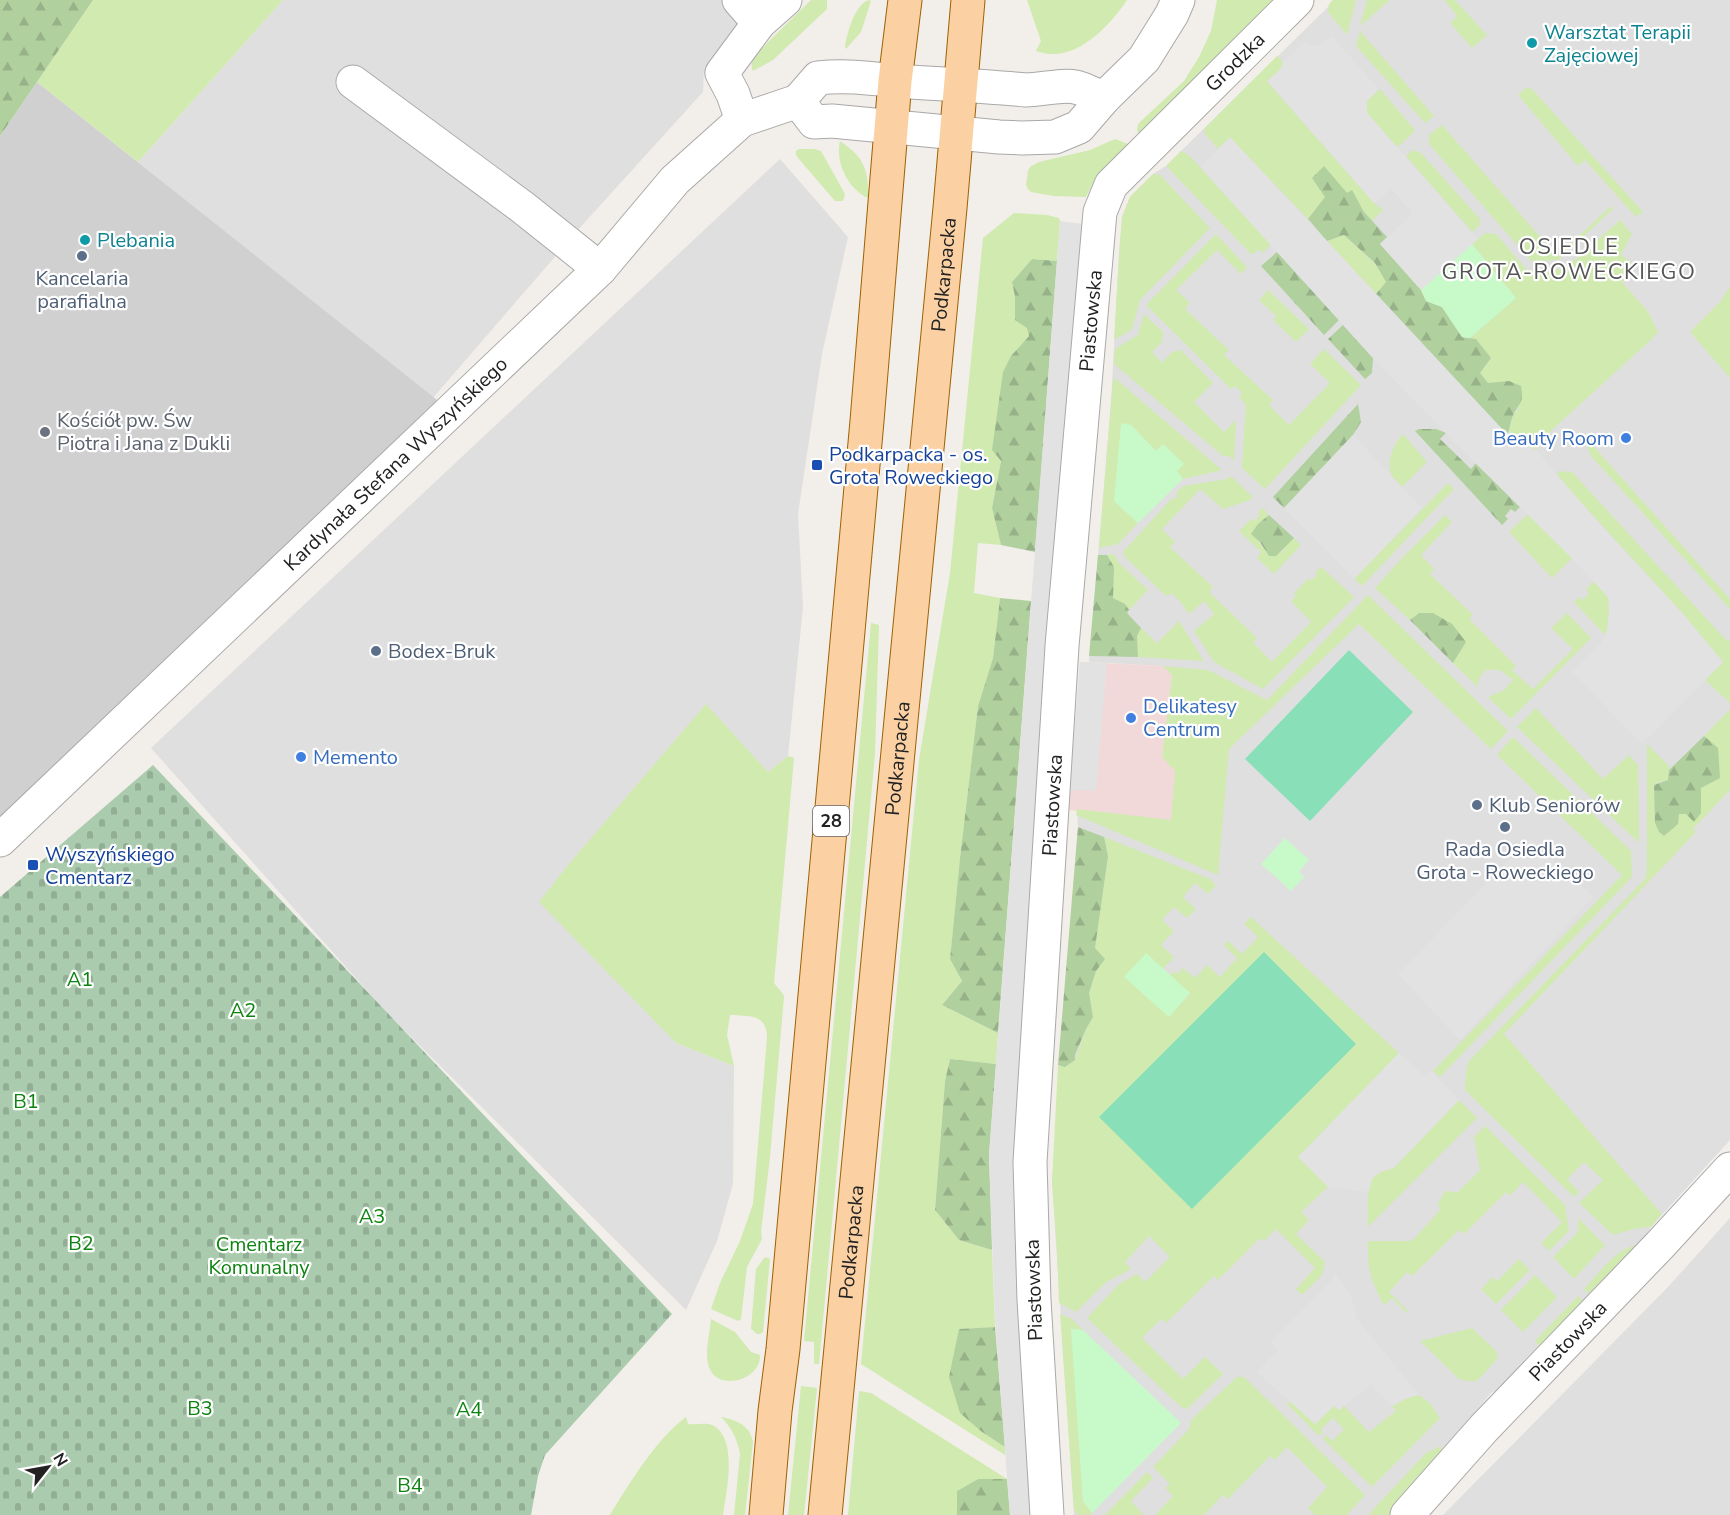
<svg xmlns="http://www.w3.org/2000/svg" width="1730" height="1515" font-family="'Nunito Sans',sans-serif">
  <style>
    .residential { fill: #e0dfdf }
    .commercial { fill: #f2d9d9 }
    .religious { fill: #d0d0d0 }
    .grass { fill: #d0eab0 }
    .forest { fill: url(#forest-firs) }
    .cemetery { fill: url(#cemetery-stones) }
    .park { fill: #c8fac9 }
    .pitch { fill: #88dfb8 }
    .parking { fill: #e2e2e2 }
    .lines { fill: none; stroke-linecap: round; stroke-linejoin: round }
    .minor-casing { stroke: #a9a9a9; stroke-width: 35 }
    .major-casing { stroke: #9e6101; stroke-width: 35 }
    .minor { stroke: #fff; stroke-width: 33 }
    .major { stroke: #fbd1a4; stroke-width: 33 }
    .culture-dot { fill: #0f9aa8; stroke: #fff; stroke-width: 2 }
    .service-dot { fill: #5c6f8a; stroke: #fff; stroke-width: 2 }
    .worship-dot { fill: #6b7280; stroke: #fff; stroke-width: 2 }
    .shop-dot { fill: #3f7fe0; stroke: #fff; stroke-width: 2 }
    .transit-dot { fill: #1a4fb4; stroke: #fff; stroke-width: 2 }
    .labels { text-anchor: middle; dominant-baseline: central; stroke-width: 4.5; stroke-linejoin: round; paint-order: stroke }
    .shield { fill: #fff; stroke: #646464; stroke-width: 1.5 }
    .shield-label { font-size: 18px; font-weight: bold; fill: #222 }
    .culture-label { font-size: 20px; fill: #0d838f; stroke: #fff; text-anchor: start }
    .street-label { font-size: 20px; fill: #222; stroke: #fff }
    .service-label { font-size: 20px; fill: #4e5e75; stroke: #fff }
    .worship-label { font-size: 20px; fill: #5b616d; stroke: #fff; text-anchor: start }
    .shop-label { font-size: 20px; fill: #366cbe; stroke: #fff; text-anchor: start }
    .transit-label { font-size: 20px; fill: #164399; stroke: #fff; text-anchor: start }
    .park-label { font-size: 20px; fill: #0d8310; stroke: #fff }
    .quarter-label { font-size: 22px; letter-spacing: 1.5px; fill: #555; stroke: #fff }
  </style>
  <defs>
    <pattern id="forest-firs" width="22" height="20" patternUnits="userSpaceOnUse" patternTransform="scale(1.5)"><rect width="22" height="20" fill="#b0d09e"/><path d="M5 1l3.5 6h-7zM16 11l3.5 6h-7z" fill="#97b288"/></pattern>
    <pattern id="cemetery-stones" width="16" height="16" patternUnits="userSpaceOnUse" patternTransform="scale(1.5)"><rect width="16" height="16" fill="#aacbad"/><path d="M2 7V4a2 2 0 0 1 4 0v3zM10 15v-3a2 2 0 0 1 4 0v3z" fill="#92ae95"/></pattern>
  </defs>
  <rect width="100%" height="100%" fill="#f2eee9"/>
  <!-- residential -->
  <path class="residential" d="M283,0H770L704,68L703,92L585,222L432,399L138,162Z
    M1333,0H1730V1140L1651,1227L1640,1244L1504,1387L1491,1393L1389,1515H1074L1052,1182L1078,827L1077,809L1162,757L1172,675L1162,666L1089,662L1111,403L1119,255L1122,217L1130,197L1153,174L1166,166L1181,151L1327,8Z
    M780,159L848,237L822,354L798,514L803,607L788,756L768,772L705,705L676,1043L734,1066L733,1184L717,1241L686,1310L386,1012L151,748Z
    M1730,1218V1515H1443L1668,1287Z"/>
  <!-- commercial -->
  <path class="commercial" d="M1080,662L1163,666L1172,675L1162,756L1175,770L1171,820L1068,810Z"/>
  <!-- religious -->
  <path class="religious" d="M37,82L441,403L0,817V136Z"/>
  <!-- grass -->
  <path class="grass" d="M93,0H283L138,162L37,82Z
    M811,0H827V9L773,60L753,71C750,64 752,60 756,54Z
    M869,0L871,1L861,32L846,49L845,47C847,33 855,4 869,0Z
    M1027,0H1127C1111,24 1082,56 1050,54C1046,54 1040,52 1036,51L1041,41Z
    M1217,0H1275L1139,133L1137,131L1138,124L1184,81L1199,57L1211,31Z
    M1333,0H1356L1347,35L1328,12L1329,4Z
    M1367,0H1390L1360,26Z
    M1444,0H1455L1487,35L1472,48L1450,23L1457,16Z
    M1360,31L1434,116L1425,123L1356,46Z
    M1277,56C1291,65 1274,74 1267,81L1374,203L1383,210L1372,221L1364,212L1352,191L1347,193L1325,197L1308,219L1230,138L1218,149L1205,134L1204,129Z
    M1527,87L1533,90L1643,212L1636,217L1585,160L1578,166L1518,95Z
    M1380,89L1414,129V132L1400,145L1396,146L1367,113V101Z
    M1442,125L1557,256L1611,206L1613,209L1558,260L1531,261L1429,144V135Z
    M1115,139L1128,144L1095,179L1086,197L1054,196L1031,192L1028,189L1026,185L1028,171L1030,167L1039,162L1090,150Z
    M840,141C864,157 869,170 868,198C848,189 835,162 840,141Z
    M799,149H814L821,151L845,194L843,201H835L799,159L796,155V151Z
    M1412,150L1421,153L1480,219V225L1472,232L1406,156Z
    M1181,151L1189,155L1271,245L1262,253L1259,249L1252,255L1166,166Z
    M1153,174L1160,175L1210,228L1140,300L1132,329L1114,340L1119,255L1122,217L1130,197Z
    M1014,213L1047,215L1059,218L1060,221L1057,261L1032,259L1012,282L1015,297V320L1028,328L1029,336L1011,356L1001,460L992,508L1001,545L978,543L974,593L1000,598L993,658L978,706L960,858L950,959L962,981L942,1005L998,1033L996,1064L950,1059L945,1081L935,1210L959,1240L992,1250L995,1327L959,1329L982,1432L1005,1447V1455L861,1364L919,760L950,573L983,238Z
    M1620,220L1632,234L1621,255L1637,266L1622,282L1649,313L1658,332L1653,338L1554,428L1536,450L1508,433L1514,413L1519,409L1509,381L1488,383L1480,373L1491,358L1476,339L1470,338L1516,298L1472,244L1485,233L1496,234L1527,270L1562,269L1576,259Z
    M1216,234L1247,267L1241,274L1217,250L1176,290L1190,303L1185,309L1229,350L1224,355L1273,400L1269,405L1289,425L1330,383L1310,364L1324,349L1361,385L1265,489L1242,468L1246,405L1239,397L1242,393L1235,386L1231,389L1146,305Z
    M1344,235L1375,264L1387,282L1376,294L1327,241Z
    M1730,286V378L1690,332L1720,302Z
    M1268,290L1309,329L1296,342L1273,320L1276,316L1259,300Z
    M1144,314L1163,332L1162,342L1152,352L1162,363L1172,352L1181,350L1213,383L1194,402L1224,432L1236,420L1234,461L1229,456H1223L1114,364L1115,349L1138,335Z
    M1113,379H1116L1222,470L1183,479L1177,471L1183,464L1163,444L1156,451L1131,425L1114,501L1138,523L1118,544L1099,548Z
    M1403,434L1427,462L1402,487C1399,484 1394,480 1392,476C1385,463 1394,443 1403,434Z
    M1587,439L1730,599V609L1591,456L1588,449Z
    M1563,471L1572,472L1726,640L1730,641V703L1705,680L1723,662L1684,615L1555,474Z
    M1231,476L1253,497L1250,500L1223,509L1200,489L1162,529L1175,542L1170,547L1213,587L1209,592L1257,638L1253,643L1272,662L1311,622L1291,601L1296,596L1294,593L1309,578L1311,581L1317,575L1315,573L1321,567L1354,597L1263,689L1214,662L1194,631L1214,614L1204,601L1189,614L1178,599L1171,593L1168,596L1165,595L1125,557L1123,552L1172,498L1174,500L1178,496L1176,493L1183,486L1227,479Z
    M1448,483L1454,489L1362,586L1354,579Z
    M1263,508L1269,515L1258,524L1259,542L1269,556L1282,552L1286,545L1294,538L1301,545L1274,574L1257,558L1261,552L1239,531L1251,519L1254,521L1260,515L1258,512Z
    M1528,514L1572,558L1552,578L1509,532Z
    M1445,515L1452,522L1421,555L1434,569L1430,574L1473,615L1469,619L1516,666L1512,670L1533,689L1573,649L1551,628L1567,613L1591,638L1511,719L1488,697L1504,690L1513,680L1500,670H1486L1479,678L1478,687L1453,663L1466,642L1419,613L1410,620L1375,588L1403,557Z
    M1113,554L1117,558L1118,562L1148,590L1129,610L1125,604L1113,598L1114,567L1107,555Z
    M1594,581C1598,586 1604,591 1607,596C1612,606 1610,626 1605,635L1574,602L1579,597L1583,600L1589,593L1586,589Z
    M1368,595L1508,731L1491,749L1359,624L1229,749L1218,875L1076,815L1077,809L1171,820L1175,771L1162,757L1172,675L1163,666L1208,670L1267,700Z
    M1179,621L1204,661L1138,657L1137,636L1141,628L1157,643Z
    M871,623L879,625L875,754L819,1364H814V1342L804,1341Z
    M706,704L768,772L788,756L794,758L774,983L783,994L784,997L770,1157L761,1232L762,1239L747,1267L741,1319L738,1321L711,1309L720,1283L740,1241L753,1204L767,1038C767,1014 750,1016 730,1015L727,1035L734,1066L676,1043L539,902L569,864Z
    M1536,708L1603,779L1629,755L1638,765L1639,843L1517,727Z
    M1730,709V790L1693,829L1696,832L1504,1034L1662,1214L1651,1227L1638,1228L1613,1235L1579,1203L1603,1180L1584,1162L1567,1179L1579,1192L1574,1197L1465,1090L1466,1071L1469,1061L1646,878L1647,862V744L1669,766L1668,780L1660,782L1654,785L1655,823L1679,814H1686L1694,821L1701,813V788L1718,748L1704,736Z
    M1513,737L1631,851L1632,877L1440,1077L1433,1071L1622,875L1497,755Z
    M1104,837L1210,879L1216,885L1208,894L1195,883L1183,897L1196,909L1187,918L1174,907L1162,920L1174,931L1161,945L1174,957L1163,969L1146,953L1168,1017L1190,994L1170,975L1174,971L1178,974L1183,968L1195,978L1207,965L1220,977L1237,958L1224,945L1228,941L1242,954L1258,937L1244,924L1251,917L1399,1053L1299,1157L1328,1187L1301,1212L1309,1220L1296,1234L1325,1262L1322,1275L1302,1295L1296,1289L1315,1268L1276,1229L1264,1241L1260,1238L1218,1280L1214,1276L1166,1323L1161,1319L1142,1338L1183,1379L1205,1357L1223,1374L1187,1409L1181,1407L1087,1318L1119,1284L1137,1274L1145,1282L1170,1257L1149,1236L1125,1262L1131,1269L1105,1283L1076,1312L1059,1303L1057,1250L1052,1182L1058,1065L1065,1067L1075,1060L1086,1029L1093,1017L1089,993L1096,971L1104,959L1095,948L1108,856Z
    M1459,1100L1477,1118L1368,1227C1368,1216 1366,1188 1372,1179C1377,1172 1386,1170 1394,1167Z
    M1485,1126L1565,1205L1569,1231L1549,1251L1541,1243L1562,1222L1523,1182L1510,1196L1506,1192L1464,1234L1459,1230L1412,1276L1407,1272L1389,1292L1408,1311L1406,1313L1392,1298L1384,1305C1371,1282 1367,1268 1368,1241H1412L1440,1210L1438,1204L1445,1191L1458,1192L1480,1170L1474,1137Z
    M1578,1218L1605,1245L1574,1279L1553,1257L1578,1232Z
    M1640,1244L1592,1297L1584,1289C1599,1273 1617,1247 1640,1244Z
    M765,1257L770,1259L763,1332L760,1334H757L751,1329L756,1269Z
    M1519,1259L1530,1270L1496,1304L1481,1289L1493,1277L1497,1281Z
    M1535,1275L1557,1297L1523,1332L1501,1310Z
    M1578,1296L1585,1304L1543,1350L1535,1341Z
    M1060,1314L1072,1319L1083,1330L1072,1329L1083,1501L1092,1513L1090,1515H1078L1074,1510Z
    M711,1319L735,1332L751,1352L760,1355C761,1381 717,1392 709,1367C704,1353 710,1334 711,1319Z
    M1472,1328L1496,1351L1498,1358L1477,1381H1467L1459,1379L1420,1341Z
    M1237,1377H1244L1365,1495L1347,1515H1315L1308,1508L1327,1487L1287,1447L1275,1460L1270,1456L1228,1499L1223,1495L1204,1515H1155L1173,1496L1165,1488L1170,1484L1153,1467L1189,1429L1191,1420Z
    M801,1386L817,1388L804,1515H788Z
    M859,1391L871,1393L1007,1479H978L957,1491V1515H848Z
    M1419,1395L1430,1403L1440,1418L1372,1487L1323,1439L1326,1435L1332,1441L1344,1429L1333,1418L1321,1429L1323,1432L1319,1436L1287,1404L1290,1401L1315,1424L1334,1406L1339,1410L1344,1406L1369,1432L1396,1411L1392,1406L1407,1398Z
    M686,1417L688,1424C696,1425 705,1422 712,1425C739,1438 726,1492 723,1515H610C629,1484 656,1439 686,1417Z
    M721,1417C736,1420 750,1425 753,1442L745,1515H734L740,1454C737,1438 732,1428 721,1417Z
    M1441,1446V1454L1389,1515H1368L1426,1453Z
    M1147,1472L1153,1478L1131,1501L1144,1515H1105Z"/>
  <!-- forest -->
  <path class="forest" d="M0,0H93L0,136Z
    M1324,166L1347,193L1352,190L1364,212L1387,237L1380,244L1421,290L1426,301L1442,307L1462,337L1476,339L1491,358L1480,373L1488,383L1509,381L1521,386C1524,402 1521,401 1514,413C1511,419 1510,427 1508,433L1503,430L1376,294L1386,282L1375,263L1344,235L1327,241L1308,219L1325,197L1312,178Z
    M1277,252L1339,320L1324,335L1261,266Z
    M1032,259L1057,261L1035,552L1001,545L992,508L1001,461L992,450L1003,372L1011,356L1029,336L1027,328L1015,320V297L1012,282Z
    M1343,325L1373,358L1372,373L1365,379L1328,339Z
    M1358,404L1361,422L1353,435L1284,508L1273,497Z
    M1419,429H1436L1446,433L1440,439L1471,469L1476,463L1520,507L1515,512L1511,509L1505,516L1508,519L1502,525L1415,431Z
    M1269,515L1294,538L1276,556H1269L1260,542L1251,534L1258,524Z
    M1098,555H1107L1114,567L1113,598L1125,604L1129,610L1127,613L1141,628L1137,636L1138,657L1089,656Z
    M1000,598L1031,601L998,1033L942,1005L962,981L950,959L960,858L978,706L993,658Z
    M1419,613H1433L1452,624L1466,642L1453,663L1410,620Z
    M1704,736L1718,748L1720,778L1701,788V813L1694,822L1686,814H1679L1678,824L1664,836L1659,832L1655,823L1654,785L1668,780L1669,770Z
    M1078,827L1104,837L1108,856L1095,948L1105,959L1096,971L1089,993L1093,1017L1086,1029L1075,1055V1060L1065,1067L1058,1065Z
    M950,1059L996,1064L989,1155L992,1250L959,1240L935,1210L945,1081Z
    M995,1327L1005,1447L982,1432L960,1413L949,1377L959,1329Z
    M978,1479H1007L1010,1515H957V1491Z"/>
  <!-- cemetery -->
  <path class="cemetery" d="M153,765L672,1314L545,1455L538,1476L531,1515H0V897Z"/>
  <!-- park -->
  <path class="park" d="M1472,244L1516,298L1470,338L1462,337L1442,307L1426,301L1421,290Z
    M1121,423L1131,425L1156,451L1163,444L1184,464L1177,471L1183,479L1138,523L1114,501Z
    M1285,838L1309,860L1299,872L1304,877L1291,891L1261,864Z
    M1146,953L1190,993L1169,1017L1124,977Z
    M1071,1329L1083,1330L1181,1423L1092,1513L1083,1501Z"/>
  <!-- pitch -->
  <path class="pitch" d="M1349,650L1413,712L1310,821L1245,759Z
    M1264,952L1356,1044L1192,1209L1099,1117Z"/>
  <!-- parking -->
  <path class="parking" d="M1332,36L1378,89L1367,101V113L1478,239L1421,290L1380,244L1413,213L1391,189L1374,203L1267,81L1282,68L1283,62L1306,41L1311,45L1319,46Z
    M1230,137L1503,430L1536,450L1595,519L1684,615L1723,662L1642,744L1572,672L1601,643L1607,631L1609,610L1608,597L1572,558L1468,456L1373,358L1200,167Z
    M1060,221L1083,224L1014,1157L1017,1288L1033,1515H1010L995,1320L989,1155Z
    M1353,435L1422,508L1354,579L1284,508Z
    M1080,662L1107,663L1096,791L1070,790Z
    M1530,838L1593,897L1460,1040L1398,974Z
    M1399,1053L1424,1076L1430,1070L1459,1100L1394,1168L1380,1172L1372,1179L1369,1192L1328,1187L1298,1157Z
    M1335,1274L1351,1295L1357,1319L1419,1395L1407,1398L1392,1406L1371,1384L1339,1410L1334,1406L1315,1424L1257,1372L1278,1350L1270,1342L1331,1281Z"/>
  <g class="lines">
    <!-- minor casing -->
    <g class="minor-casing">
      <g id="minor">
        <path d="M739,0L759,23"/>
        <path d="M353,82L521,206L600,269"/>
        <path d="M798,101L814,122L832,121L999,137L1022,138L1055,137L1079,127L1104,98L1144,59L1172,14L1178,0"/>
        <path d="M798,101L818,78C845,75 869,78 896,81C939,84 982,86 1026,90C1040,90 1063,84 1075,87C1085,89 1094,95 1104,98"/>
        <path d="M742,120L733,94L722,73L759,23L785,0"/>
        <path id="s1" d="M0,840L600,269L675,180L742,120L798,101"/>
        <path id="s2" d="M1047,1515L1034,1300L1030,1162L1062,646L1100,212L1111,185L1297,0"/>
        <path id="s3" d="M1407,1515L1484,1428L1659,1246L1730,1169"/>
      </g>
    </g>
    <!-- major casing -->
    <g class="major-casing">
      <g id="major">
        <path d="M766,1515L775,1411L783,1349L867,421L895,81L905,0"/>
        <path id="s4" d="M825,1515L950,208L968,0"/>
      </g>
    </g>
    <!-- minor -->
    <use href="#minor" class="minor"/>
    <!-- major -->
    <use href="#major" class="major"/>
  </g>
  <!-- markers -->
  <g class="culture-dot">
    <circle cx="1532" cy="43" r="6"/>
    <circle cx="85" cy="240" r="6"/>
  </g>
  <g class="service-dot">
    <circle cx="82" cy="256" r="6"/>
    <circle cx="376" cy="651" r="6"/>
    <circle cx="1477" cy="805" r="6"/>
    <circle cx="1505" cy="827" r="6"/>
  </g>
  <circle class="worship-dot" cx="45" cy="432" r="6"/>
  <g class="shop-dot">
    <circle cx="1626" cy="438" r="6"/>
    <circle cx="1131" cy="718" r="6"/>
    <circle cx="301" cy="757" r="6"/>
  </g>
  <g class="transit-dot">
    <rect x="811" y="459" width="12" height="12" rx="3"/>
    <rect x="27" y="859" width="12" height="12" rx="3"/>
  </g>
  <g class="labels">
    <!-- shield labels -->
    <rect class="shield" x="813" y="806" width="36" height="30" rx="4.5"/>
    <g class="shield-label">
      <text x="831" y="821">28</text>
    </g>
    <!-- culture labels -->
    <g class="culture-label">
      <text x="1544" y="32">Warsztat Terapii<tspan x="1544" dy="23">Zajęciowej</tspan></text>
      <text x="97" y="240">Plebania</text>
    </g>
    <!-- street labels -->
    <g class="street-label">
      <text stroke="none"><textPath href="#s2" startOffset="1510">Grodzka</textPath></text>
      <text stroke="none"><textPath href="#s4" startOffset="1246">Podkarpacka</textPath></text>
      <text stroke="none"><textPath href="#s2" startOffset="1197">Piastowska</textPath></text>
      <text stroke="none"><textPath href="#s1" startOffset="546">Kardynała Stefana Wyszyńskiego</textPath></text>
      <text stroke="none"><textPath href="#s4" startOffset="760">Podkarpacka</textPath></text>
      <text stroke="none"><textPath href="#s2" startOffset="711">Piastowska</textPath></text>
      <text stroke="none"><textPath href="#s4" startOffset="274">Podkarpacka</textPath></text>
      <text transform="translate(1034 1290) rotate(-92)">Piastowska</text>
      <text stroke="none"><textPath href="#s3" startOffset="237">Piastowska</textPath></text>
    </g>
    <!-- service labels -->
    <g class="service-label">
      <text x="82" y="278">Kancelaria<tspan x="82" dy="23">parafialna</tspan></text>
      <text x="388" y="651" text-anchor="start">Bodex-Bruk</text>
      <text x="1489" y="805" text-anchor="start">Klub Seniorów</text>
      <text x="1505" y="849">Rada Osiedla<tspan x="1505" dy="23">Grota - Roweckiego</tspan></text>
    </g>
    <!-- worship labels -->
    <g class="worship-label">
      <text x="57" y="420">Kościół pw. Św<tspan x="57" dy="23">Piotra i Jana z Dukli</tspan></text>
    </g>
    <!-- shop labels -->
    <g class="shop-label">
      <text x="1614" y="438" text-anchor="end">Beauty Room</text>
      <text x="1143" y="706">Delikatesy<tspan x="1143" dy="23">Centrum</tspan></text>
      <text x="313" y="757">Memento</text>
    </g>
    <!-- transit labels -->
    <g class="transit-label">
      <text x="829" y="454">Podkarpacka - os.<tspan x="829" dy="23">Grota Roweckiego</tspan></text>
      <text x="45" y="854">Wyszyńskiego<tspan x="45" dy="23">Cmentarz</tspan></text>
    </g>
    <!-- park labels -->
    <g class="park-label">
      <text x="80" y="979">A1</text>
      <text x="243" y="1010">A2</text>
      <text x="26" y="1101">B1</text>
      <text x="372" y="1216">A3</text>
      <text x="81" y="1243">B2</text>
      <text x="259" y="1244">Cmentarz<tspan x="259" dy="23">Komunalny</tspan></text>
      <text x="200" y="1408">B3</text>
      <text x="469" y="1409">A4</text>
      <text x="410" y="1485">B4</text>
    </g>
    <!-- quarter labels -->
    <g class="quarter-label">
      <text x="1569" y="247">OSIEDLE<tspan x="1569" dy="25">GROTA-ROWECKIEGO</tspan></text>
    </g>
  </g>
  <!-- north arrow -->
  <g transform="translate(48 1467) rotate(59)" stroke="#ffffff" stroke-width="4.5" paint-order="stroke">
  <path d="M0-4.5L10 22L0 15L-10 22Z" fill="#222222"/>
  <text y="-9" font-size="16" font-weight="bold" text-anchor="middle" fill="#222222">N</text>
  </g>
</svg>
